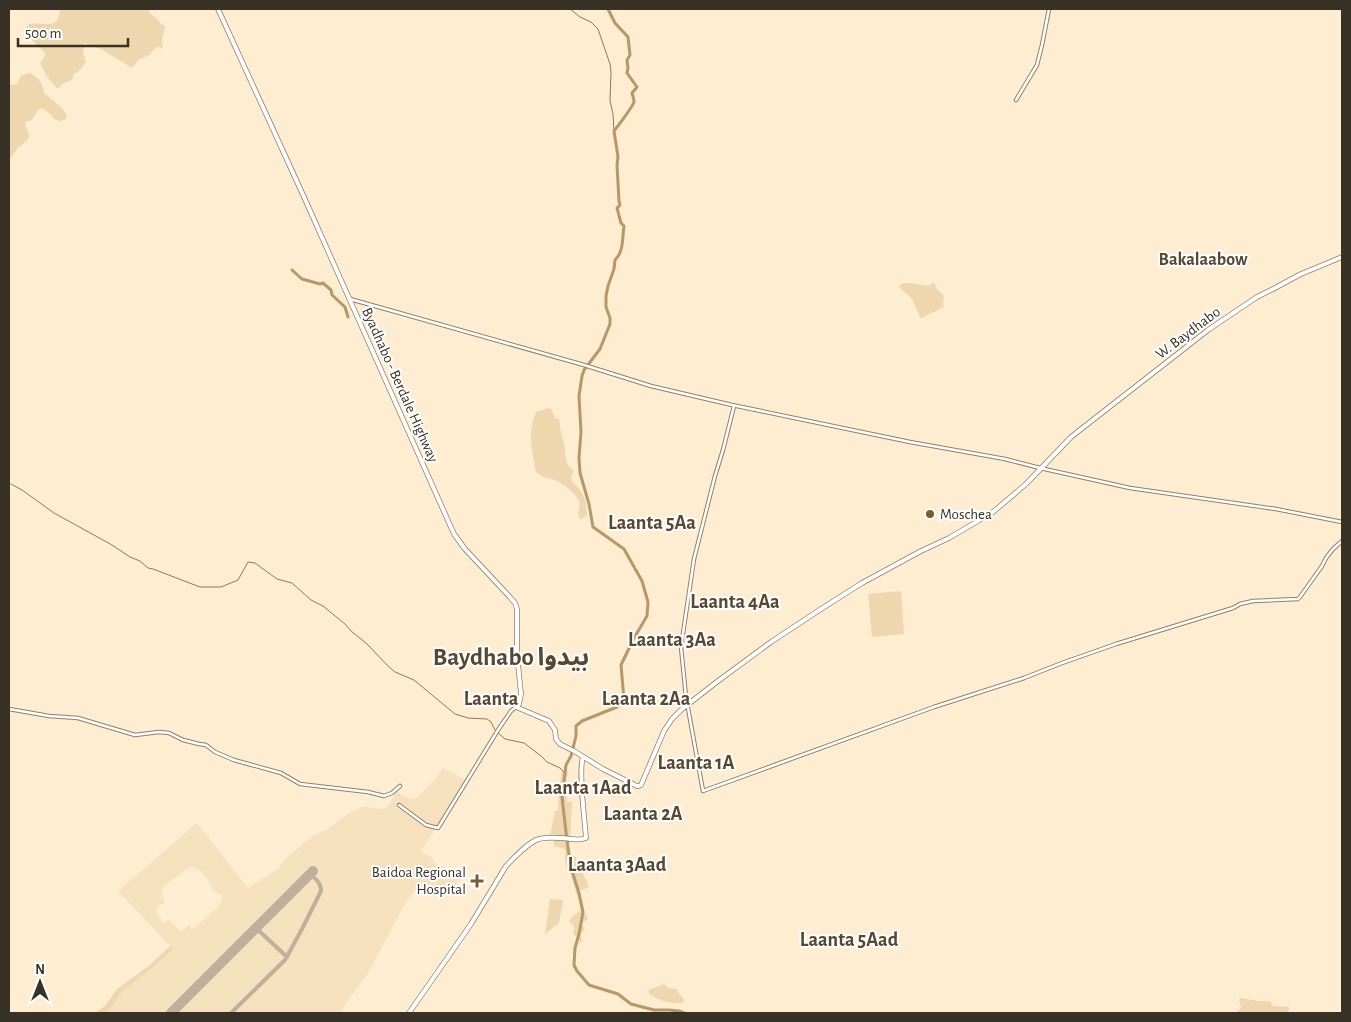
<svg xmlns="http://www.w3.org/2000/svg" width="1351" height="1022" font-family="'Alegreya Sans','Noto Sans Arabic',sans-serif">
  <style>
    .built { fill: #f6e1bf; fill-rule: evenodd }
    .green { fill: #eed6ae }
    .lines { fill: none; stroke-linecap: round; stroke-linejoin: round }
    .stream { stroke: #917953; stroke-width: 1 }
    .river { stroke: #b79866; stroke-width: 3 }
    .taxiway { stroke: #beb09a; stroke-width: 4 }
    .runway { stroke: #beb09a; stroke-width: 10 }
    .minor-casing { stroke: #908067; stroke-width: 4.5 }
    .major-casing { stroke: #908067; stroke-width: 5.5 }
    .minor { stroke: #fff; stroke-width: 2.5 }
    .major { stroke: #fff; stroke-width: 4 }
    .poi-dot { fill: #785e2f; stroke: #fff; stroke-width: 2 }
    .labels { text-anchor: middle; dominant-baseline: central; stroke-width: 4; stroke-linejoin: round; paint-order: stroke }
    .street-label { font-size: 15px; fill: #373126; stroke: #fff }
    .poi-label { font-size: 15px; fill: #373126; stroke: #fff; text-anchor: start }
    .quarter-label { font-size: 18px; font-weight: bold; fill: #564831; stroke: #fff }
    .district-label { font-size: 20px; font-weight: bold; fill: #564831; stroke: #fff }
    .town-label { font-size: 25px; font-weight: bold; fill: #564831; stroke: #fff }
  </style>
  <rect width="100%" height="100%" fill="#feedd1"/>
  <!-- built -->
  <path class="built" d="M443,768L466,780L421,851L433,858L432,861L462,877L450,890L437,892L416,889L406,902L368,973L346,1003L341,1013H107L122,992L173,949L118,891L197,823L248,888L279,868L284,860L311,837L328,829L346,815L364,806L377,809L386,808L397,792L412,799L418,797L437,777ZM190,867L196,868L201,871L208,880L213,890L222,896V899L219,906L193,929L189,925L181,932L169,920L163,923L156,912L158,906L164,903L165,901L161,896L163,887Z"/>
  <!-- green -->
  <path class="green" d="M60,9H149V12L156,18L162,25L165,26C165,32 162,35 162,40C161,44 164,45 162,49L158,46L150,53L151,56L149,55L138,60L132,68L101,49L84,43L83,53L86,62L79,71L73,75V79L62,84L58,89L48,78L40,63L45,56V53L31,39L25,29L29,24C45,21 59,32 60,9Z
    M29,73C39,77 43,83 44,93L62,108L67,116L66,119L61,121L55,120L49,113L42,108L39,109L32,120L26,122L25,125C31,137 31,138 20,146C16,149 14,153 12,157H9V85L17,84L21,76Z
    M902,283H911L929,286L932,283L935,284L937,289L944,296L943,304L944,307L921,318L920,317L912,299L900,288L899,286Z
    M548,408L551,409L555,418L559,419L561,433L564,443L566,460L569,467L574,471L571,477L572,481L580,490L584,497L586,503L587,514L582,519L579,518L578,513L580,502C575,493 564,483 554,480C547,478 541,477 536,472C532,451 527,432 536,412Z
    M901,591L904,634L872,637L868,594Z
    M562,770L568,772L566,784L567,802H572L570,843L569,845L571,856H575L589,887L579,891L583,910L588,919L582,923L585,929L581,933L582,944L573,933L574,927L569,921L573,916L581,910L571,874C564,868 565,858 565,849L554,846V840L550,836L555,811L558,810L559,789Z
    M550,899L563,900L559,923L545,934Z
    M170,946L173,949L154,966L122,992L107,1013H95L105,1006L117,989L150,965Z
    M664,984L668,988L676,989L684,1000L683,1003C672,1004 659,1001 649,994V990Z
    M1242,998L1257,1001H1270L1273,1006C1278,1007 1284,1006 1289,1007V1010L1287,1013H1235L1241,1008L1239,999Z"/>
  <g class="lines">
    <!-- stream -->
    <path class="stream" d="M570,9L580,17L591,22L598,29L610,64L611,72L610,101L613,114L614,131
      M11,484L22,490L54,513L112,545L130,557L140,561L148,568L153,569L200,587H221L238,580L248,562L255,563L277,579L292,583L311,600L323,606L345,624L351,631L367,644L388,666L395,672L414,680L455,714L468,718L487,719L491,722L495,730L505,739L524,743L541,756L547,762L560,768L565,773"/>
    <!-- river -->
    <path class="river" d="M608,9L615,23L628,37L630,55L627,60L628,68L627,73L637,87L632,93C633,96 634,99 634,102C633,106 618,126 614,131L618,157L617,165L619,201L620,205L617,208L621,223L624,226C622,239 624,251 615,260L614,269L608,286L606,296V307L610,318V324L600,349L584,370L582,376L579,396L581,432L579,458L580,473L589,504L593,527L624,549L642,581L648,602L647,616L634,638L621,665L624,700L617,707L582,721L576,726V736L571,756L566,765L562,797L567,841L571,868L579,893L583,912L579,934L575,948L574,965L577,971L589,985L618,994L631,1004L654,1010H669L679,1011L684,1013
      M292,270L302,279L320,284L323,283L331,290L332,295L345,307L348,317"/>
    <!-- taxiway -->
    <path class="taxiway" d="M256,928L287,957
      M231,1013L285,960L302,929L321,891C321,883 316,879 310,874"/>
    <!-- runway -->
    <path class="runway" d="M171,1013L313,871"/>
    <!-- minor casing -->
    <g class="minor-casing">
      <path id="minor" d="M1016,100L1037,65L1042,45L1049,9
        M350,299L584,365L651,386L732,405L910,442L1005,459L1040,468L1130,488L1276,509L1342,522
        M734,406L723,450L715,476L694,559L681,647L686,697L703,791L934,707L1024,678L1062,663L1116,644L1233,608L1240,604L1253,601L1298,599L1300,597L1322,566L1326,558L1333,549L1342,541
        M9,709L49,716L78,718L135,735L159,732L169,733L183,740L199,744L206,745L215,752L234,760L281,773L300,784L368,792L384,796L392,793L400,786
        M399,805L426,825L438,828L498,730L511,711L516,707"/>
    </g>
    <!-- major casing -->
    <g class="major-casing">
      <path id="major" d="M218,9L304,197L454,534L465,549L509,596L515,603L517,609V654L521,694L519,704L516,707L549,721L555,730L556,739L560,744L574,751L603,769L637,786H639
        M641,785L664,731L672,719L682,709L718,681L771,642L821,609L862,583L921,551L949,538L993,512L1026,484L1071,437L1208,330L1257,297L1273,289L1301,274L1342,257
        M409,1013L471,924L506,866C514,858 528,842 539,839C547,837 556,838 563,838C571,839 579,841 586,838C585,822 578,770 583,757"/>
    </g>
    <!-- minor -->
    <use href="#minor" class="minor"/>
    <!-- major -->
    <use href="#major" class="major"/>
  </g>
  <!-- markers -->
  <g class="poi-dot">
    <circle cx="930" cy="514" r="5"/>
    <path d="M474.5 873.5h5v5h5v5h-5v5h-5v-5h-5v-5h5z"/>
  </g>
  <g class="labels">
    <!-- street labels -->
    <g class="street-label">
      <text transform="translate(1188 333) rotate(-37)">W. Baydhabo</text>
      <text transform="translate(400 385) rotate(66)">Byadhabo - Berdale Highway</text>
    </g>
    <!-- poi labels -->
    <g class="poi-label">
      <text x="940" y="514">Moschea</text>
      <text x="466" y="872" text-anchor="end">Baidoa Regional<tspan x="466" dy="17">Hospital</tspan></text>
    </g>
    <!-- quarter labels -->
    <g class="quarter-label">
      <text x="1203" y="260">Bakalaabow</text>
    </g>
    <!-- district labels -->
    <g class="district-label">
      <text x="652" y="523">Laanta 5Aa</text>
      <text x="735" y="602">Laanta 4Aa</text>
      <text x="672" y="640">Laanta 3Aa</text>
      <text x="491" y="699">Laanta</text>
      <text x="646" y="699">Laanta 2Aa</text>
      <text x="696" y="763">Laanta 1A</text>
      <text x="583" y="788">Laanta 1Aad</text>
      <text x="643" y="814">Laanta 2A</text>
      <text x="617" y="865">Laanta 3Aad</text>
      <text x="849" y="940">Laanta 5Aad</text>
    </g>
    <!-- town labels -->
    <g class="town-label">
      <text x="511" y="657">Baydhabo بيدوا</text>
    </g>
  </g>
  <!-- border -->
  <rect width="1351" height="1022" fill="none" stroke="#373126" stroke-width="20"/>
  <!-- north arrow -->
  <g transform="translate(40 982)" stroke="#ffffff" stroke-width="4" paint-order="stroke">
  <path d="M0-4L9 19L0 12L-9 19Z" fill="#373126"/>
  <text y="-8" font-size="14" font-weight="bold" text-anchor="middle" fill="#373126">N</text>
  </g>
  <!-- scale -->
  <path d="M18 38v8h110v-8" fill="none" stroke="#373126" stroke-width="2.5"/>
  <text x="25" y="38" font-size="15" fill="#373126" stroke="#ffffff" stroke-width="4" paint-order="stroke">500 m</text>
</svg>
